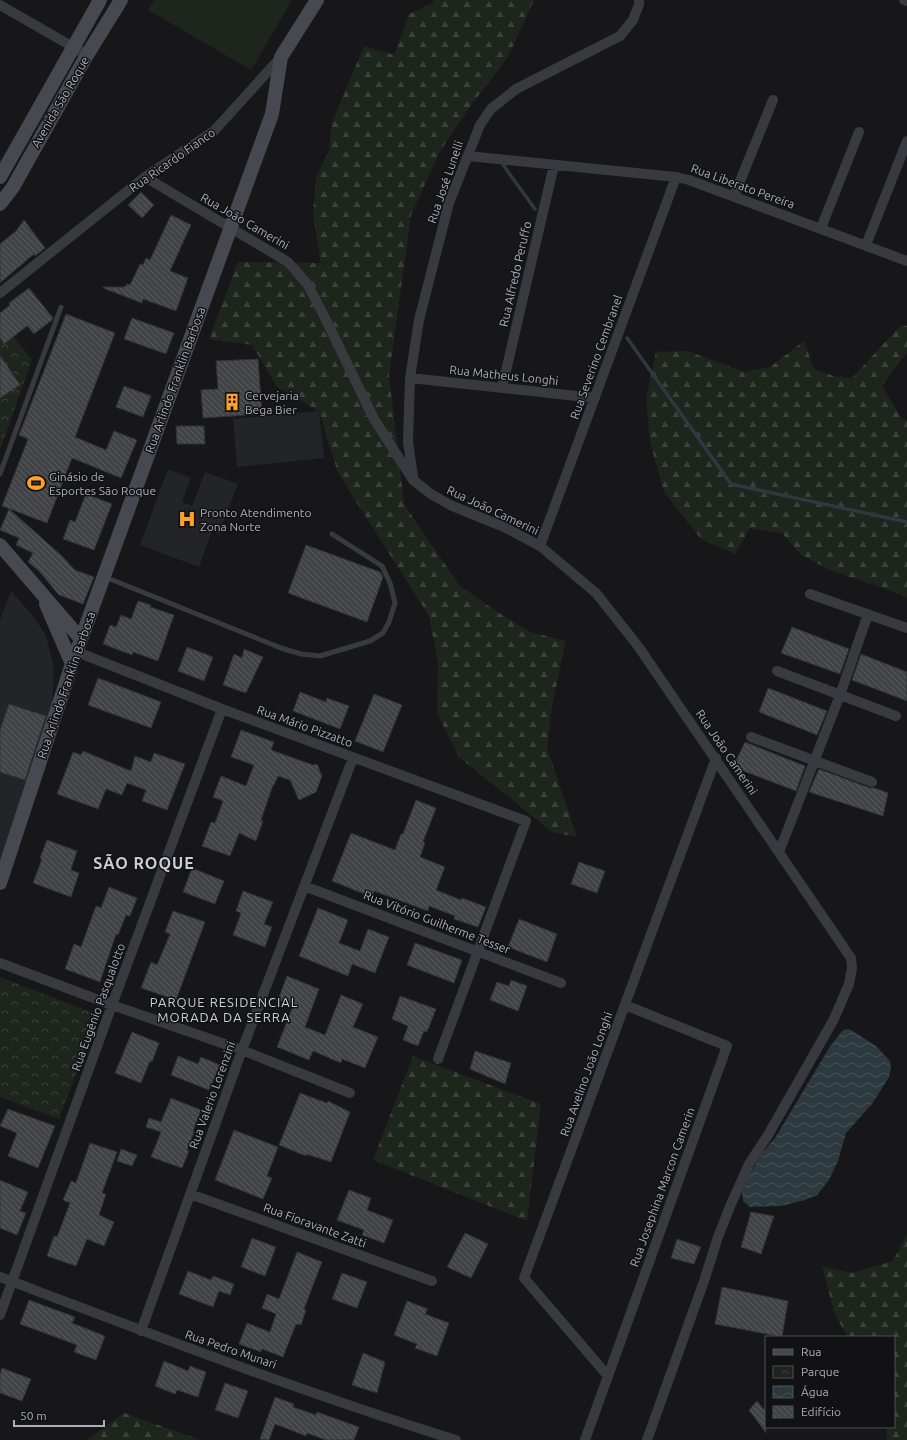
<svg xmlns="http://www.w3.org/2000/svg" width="907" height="1440" font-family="Ubuntu,sans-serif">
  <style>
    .built { fill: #232427 }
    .forest { fill: url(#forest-firs) }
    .park { fill: url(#park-crowns) }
    .pitch { fill: #1d251d }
    .water { fill: url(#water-waves) }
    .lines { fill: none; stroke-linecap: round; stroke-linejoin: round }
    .stream { stroke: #2c393f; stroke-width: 3.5 }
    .building { fill: url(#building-back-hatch); stroke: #313236 }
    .lane { stroke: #383a3f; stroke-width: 5 }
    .street { stroke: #383a3f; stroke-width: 10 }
    .secondary { stroke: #46494f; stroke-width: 14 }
    .labels { text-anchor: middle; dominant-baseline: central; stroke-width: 3; stroke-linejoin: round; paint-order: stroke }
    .street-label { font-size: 12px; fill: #a8b0bb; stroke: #121215 }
    .poi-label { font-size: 12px; fill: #a8b0bb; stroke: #121215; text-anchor: start }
    .neighbourhood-label { font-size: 13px; letter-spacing: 1px; fill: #caced6; stroke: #121215 }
    .district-label { font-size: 16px; font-weight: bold; letter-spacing: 1px; fill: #caced6; stroke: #121215 }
  </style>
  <defs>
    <pattern id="forest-firs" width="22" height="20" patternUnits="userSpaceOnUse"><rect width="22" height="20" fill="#1d251d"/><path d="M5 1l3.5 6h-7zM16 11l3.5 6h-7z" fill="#3b423c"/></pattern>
    <pattern id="park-crowns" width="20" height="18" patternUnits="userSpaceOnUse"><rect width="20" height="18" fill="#1d251d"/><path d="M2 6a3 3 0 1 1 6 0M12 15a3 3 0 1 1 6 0" fill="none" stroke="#3b423c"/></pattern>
    <pattern id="water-waves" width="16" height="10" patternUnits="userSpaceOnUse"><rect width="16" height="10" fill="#2c393f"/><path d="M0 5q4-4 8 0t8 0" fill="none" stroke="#485359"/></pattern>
    <pattern id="building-back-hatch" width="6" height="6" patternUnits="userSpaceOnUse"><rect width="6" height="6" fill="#414347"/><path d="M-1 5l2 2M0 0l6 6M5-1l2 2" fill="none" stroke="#5a5c60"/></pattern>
  </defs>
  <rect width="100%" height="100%" fill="#17171a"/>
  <!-- built -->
  <path class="built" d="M319,411L324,458L237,467L233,419Z
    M168,469L191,478L182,502L192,506L205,472L238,484L219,534L212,531L199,567L140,545Z
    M11,591L34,617L46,636L54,668L52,710L0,861V620Z"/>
  <!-- forest -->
  <path class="forest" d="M433,0H534L508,57L472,104L440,151L411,215L389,375L404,504L459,585L496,611L530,632L566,641L552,706L547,748L577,837L552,832L459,757L437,713L438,663L429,616L338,473L319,411L277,387L252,345L209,339L238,262L321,263L313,214L316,177L329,151L332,122L364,46L394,55L409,14L433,3Z
    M901,325L907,326V352L882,386L901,417L907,421V598L900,594L832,571L801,555L782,533L750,528L735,554L701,539L664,492L650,442L646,398L656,352L688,351L744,372L770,367L804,341L814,369L834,376L852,378Z
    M413,1056L541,1104L527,1221L373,1160Z
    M907,1234V1440H887L886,1427H894V1337H848L835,1315L822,1266L851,1273L893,1261Z
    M124,1413L201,1440H87Z"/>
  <!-- park -->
  <path class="park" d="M0,319L32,360L0,450Z
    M0,977L99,1015L59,1119L0,1097Z"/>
  <!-- pitch -->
  <path class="pitch" d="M154,0H292L251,70L148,10Z"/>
  <!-- water -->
  <path class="water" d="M846,1029L851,1030L876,1046L890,1061L891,1069L889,1077L872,1104L846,1133L838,1161L829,1180L817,1195L805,1200L781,1206L750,1207L743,1201L742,1192L748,1177L762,1153L775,1138L829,1048L842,1031Z"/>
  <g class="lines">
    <!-- stream -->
    <path class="stream" d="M501,162L535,209
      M627,338L731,484L907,522"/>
  </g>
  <!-- building -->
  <path class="building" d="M141,192L154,205L142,218L128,205Z
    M171,215L191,225L170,271L188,278L176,311L143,299L142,303L103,288V287H125L127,284L130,285L140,264L143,265L146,258L150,260Z
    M24,220L45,248L35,256L34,254L0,283V244L16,231Z
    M29,288L53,318L52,320L34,334L27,326L4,344L0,338V313L10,305L9,303Z
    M66,314L115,333L75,437L106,450L114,431L137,440L121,478L72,458L47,523L2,506L28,439L19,435Z
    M132,318L174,333L166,354L124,339Z
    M0,355L20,385L0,398Z
    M258,359L262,414L203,418L201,390L218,389L216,361Z
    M124,386L151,396L143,417L116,407Z
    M176,426H204L205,444H177Z
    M86,494L112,504L94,550L63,539L70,520L75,522Z
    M9,509L61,555L75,570L94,577L83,604L59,595L39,571L28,562L33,553L16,545L19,538L0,530Z
    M306,545L380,572L383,577L367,622L288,593Z
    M138,601L151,605L150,607L174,615L158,661L133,652L132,655L103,644L110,625L116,627L121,615L131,619Z
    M792,627L849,649L840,674L781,653Z
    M187,647L213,657L204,681L178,671Z
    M244,649L263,657L246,693L223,685L234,654L242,658Z
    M861,654L907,672V701L852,680Z
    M98,678L161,702L151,728L88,705Z
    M768,688L827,711L817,735L759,712Z
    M300,692L326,702L327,698L349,706L340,729L293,711Z
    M374,694L402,705L383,752L355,741Z
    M9,704L46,716L25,780L0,772V730Z
    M241,730L274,742L271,750L313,765L317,764L322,776L316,792L299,800L290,780L278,776L274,785H273L261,820L263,821L256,841L239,833L230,856L202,846L211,822L215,823L223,801L213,797L221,776L246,786L254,765L231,757Z
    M745,742L805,766L796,791L733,767Z
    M83,751L131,771L135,756L151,762L154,753L185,764L167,810L142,801L146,790L127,783L122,795L106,789L98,809L57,794L73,752L81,755Z
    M819,769L870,788H875L888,793L883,816L809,792Z
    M416,800L436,808L423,842L425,843L420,857L445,867L436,890L461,900L462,898L486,907L478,927L454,919L455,916L429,906L428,911L374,891L372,897L332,881L351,833L395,850L401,834H403Z
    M47,840L77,851L71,870L79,873L71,897L33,883L42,859L40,858Z
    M579,862L605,871L597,893L571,884Z
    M192,868L224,881L215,904L183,892Z
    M109,887L137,898L130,916L126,915L118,935L116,934L100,982L65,969L74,944L81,947L96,906L101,908Z
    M243,891L273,902L264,924L272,927L265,947L233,935L241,913L236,911Z
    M318,908L348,920L339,943L360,951L368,929L389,937L375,973L352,964L348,976L299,956Z
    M173,911L205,922L176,1000L141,988L151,962L157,965L170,934L165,932Z
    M519,919L557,934L547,962L508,947Z
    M415,943L462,960L454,983L407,965Z
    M287,976L319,989L305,1027L325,1035L341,995L363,1004L353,1027L378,1037L365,1068L342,1059L341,1063L313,1051L309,1060L277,1047L293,1006L278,1000Z
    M511,980L527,986L518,1011L490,1000L497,982L509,986Z
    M400,996L436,1009L427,1032L424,1031L418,1046L403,1040L408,1026L392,1019Z
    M132,1032L159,1043L152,1062L150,1061L141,1083L115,1073Z
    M475,1051L511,1063L505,1084L470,1069Z
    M178,1056L198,1064L201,1057L220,1065L209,1090L171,1075Z
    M300,1093L327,1103L328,1101L350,1112L331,1162L306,1154V1156L279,1145Z
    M171,1098L201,1110L193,1131L194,1132L187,1150L189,1151L182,1168L151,1157L161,1132L146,1127L149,1118L161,1122Z
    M8,1109L55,1126L38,1168L8,1156L17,1133L0,1126Z
    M234,1130L278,1147L267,1176L272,1178L263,1199L215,1180Z
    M90,1143L117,1152L102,1193L106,1194L99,1215L114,1222L104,1246L87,1239L76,1266L47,1256L54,1236L57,1237L70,1203L63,1200L71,1181L76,1183Z
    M121,1149L137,1155L132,1166L117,1161Z
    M0,1180L28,1192L20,1211L26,1213L17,1235L0,1228Z
    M349,1190L371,1198L367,1210L393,1220L384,1243L362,1235L364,1230L337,1220Z
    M751,1212L774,1216L761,1254L741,1247Z
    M465,1233L488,1244L471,1278L447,1267Z
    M252,1238L276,1247L265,1276L241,1267Z
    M677,1239L701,1247L694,1264L671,1258Z
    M297,1252L322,1262L304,1309L306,1310L301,1325L296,1324L283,1357L262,1349L261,1352L239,1344L247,1323L270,1332L276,1314L262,1308L267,1294L279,1299Z
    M188,1271L211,1280L213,1276L234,1284L230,1295L219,1291L213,1307L179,1294Z
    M342,1273L367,1282L357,1308L332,1299Z
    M722,1287L788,1301L782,1337L715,1324Z
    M29,1300L75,1317L72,1323L105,1336L96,1360L74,1352L77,1345L20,1324Z
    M407,1301L428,1309L425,1314L449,1323L437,1356L415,1348L417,1344L394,1335Z
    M363,1353L385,1362L377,1393L352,1385Z
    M164,1361L188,1371L190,1366L206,1372L198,1397L177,1390L175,1394L155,1386Z
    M2,1368L31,1379L22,1401L0,1393V1374Z
    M225,1383L248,1391L238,1418L215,1410Z
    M275,1397L294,1404L293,1407L316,1415L317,1412L359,1427L354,1440H326L307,1433L306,1436L275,1424L269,1440L260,1439Z
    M757,1401L766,1412V1433L749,1410Z"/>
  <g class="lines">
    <!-- lane -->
    <path class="lane" d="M0,474L61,307
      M105,577L281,648L301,654L320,656L370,641L383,633L389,622L395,603L390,583L382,566L332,534"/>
    <!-- street -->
    <path class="street" d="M904,0L907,1
      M0,5L87,55
      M468,156L676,177L689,180L907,261
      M145,177L288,262L308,285L326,320L374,419L413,480L431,494L450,505L504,527L540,546L596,593L638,646L851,958L852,968L849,984L834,1019L768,1135L749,1164L731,1204L718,1237L704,1281L647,1440
      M734,196L773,100
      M821,228L859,132
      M866,245L907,141
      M0,293L145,177L214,131L281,57
      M410,378L595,398
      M502,388L554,165
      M413,476L408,442L410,378L419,320L449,203L480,125L491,109L516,89L620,36L633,20L639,4V0
      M540,546L676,177
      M810,594L907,628
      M77,652L222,709L526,821L438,1059
      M777,671L896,716
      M751,737L872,782
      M779,852L840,695L868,614
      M304,886L561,983
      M0,963L112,1005L242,1050L350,1093
      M190,1194L432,1281
      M0,1277C151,1334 302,1392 456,1440
      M0,1315L112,1005L222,709
      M141,1331L242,1050L353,758
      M608,1376L524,1278L716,758
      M585,1440L727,1046L625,1005"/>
    <!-- secondary -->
    <path class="secondary" d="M0,177L100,0
      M0,204L13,187L87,55L121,0
      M0,545L81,639
      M46,604L72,664
      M0,883L72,664L272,114L281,57L317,0"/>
  </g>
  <!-- icons -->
  <defs>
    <g id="building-bare" transform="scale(1.38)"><path d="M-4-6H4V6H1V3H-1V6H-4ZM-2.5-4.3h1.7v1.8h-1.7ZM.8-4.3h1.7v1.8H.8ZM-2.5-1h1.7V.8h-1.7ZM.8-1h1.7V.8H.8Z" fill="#ffa02a" stroke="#121215" stroke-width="2.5" paint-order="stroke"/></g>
    <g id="stadium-bare" transform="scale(1.38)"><path d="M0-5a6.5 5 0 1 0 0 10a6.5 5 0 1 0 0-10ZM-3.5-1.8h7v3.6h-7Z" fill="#ffa02a" stroke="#121215" stroke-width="2.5" paint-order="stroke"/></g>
    <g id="hospital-bare" transform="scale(1.38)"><path d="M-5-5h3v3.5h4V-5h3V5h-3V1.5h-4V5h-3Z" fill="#ffa02a" stroke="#121215" stroke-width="2.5" paint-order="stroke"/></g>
  </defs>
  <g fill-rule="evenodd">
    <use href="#building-bare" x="232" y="402"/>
    <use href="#stadium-bare" x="36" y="483"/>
    <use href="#hospital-bare" x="187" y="519"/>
  </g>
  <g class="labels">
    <!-- street labels -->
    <g class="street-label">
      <text transform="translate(60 102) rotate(-60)">Avenida São Roque</text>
      <text transform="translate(172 160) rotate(-35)">Rua Ricardo Fianco</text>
      <text transform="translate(445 182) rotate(-71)">Rua José Lunelli</text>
      <text transform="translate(743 186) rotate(20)">Rua Liberato Pereira</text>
      <text transform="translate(245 221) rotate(30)">Rua João Camerini</text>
      <text transform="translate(515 274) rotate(-77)">Rua Alfredo Peruffo</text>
      <text transform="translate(596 357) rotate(-70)">Rua Severino Cembranel</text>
      <text transform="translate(504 375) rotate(6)">Rua Matheus Longhi</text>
      <text transform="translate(175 380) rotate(-70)">Rua Arlindo Franklin Barbosa</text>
      <text transform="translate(493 510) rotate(25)">Rua João Camerini</text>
      <text transform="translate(66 685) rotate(-71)">Rua Arlindo Franklin Barbosa</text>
      <text transform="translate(305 726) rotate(20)">Rua Mário Pizzatto</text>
      <text transform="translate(727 752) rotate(56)">Rua João Camerini</text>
      <text transform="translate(437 922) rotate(21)">Rua Vitório Guilherme Tesser</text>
      <text transform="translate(98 1007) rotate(-70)">Rua Eugênio Pasqualotto</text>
      <text transform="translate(586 1074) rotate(-70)">Rua Avelino João Longhi</text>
      <text transform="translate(212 1095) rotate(-70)">Rua Valerio Lorenzini</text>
      <text transform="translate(662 1187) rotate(-70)">Rua Josephina Marcon Camerin</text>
      <text transform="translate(315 1225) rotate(20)">Rua Fioravante Zatti</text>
      <text transform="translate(231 1349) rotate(19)">Rua Pedro Munari</text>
    </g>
    <!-- poi labels -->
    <g class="poi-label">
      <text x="245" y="395">Cervejaria<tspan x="245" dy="14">Bega Bier</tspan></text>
      <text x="49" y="476">Ginásio de<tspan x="49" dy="14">Esportes São Roque</tspan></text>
      <text x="200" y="512">Pronto Atendimento<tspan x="200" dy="14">Zona Norte</tspan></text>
    </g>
    <!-- neighbourhood labels -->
    <g class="neighbourhood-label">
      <text x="224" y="1002">PARQUE RESIDENCIAL<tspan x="224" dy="15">MORADA DA SERRA</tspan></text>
    </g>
    <!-- district labels -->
    <g class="district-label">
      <text x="144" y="863">SÃO ROQUE</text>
    </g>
  </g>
  <!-- legend -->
  <rect x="765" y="1336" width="130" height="92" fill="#121215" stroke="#4e5157"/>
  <rect x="773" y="1349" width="20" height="6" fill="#46494f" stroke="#4e5157"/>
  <text x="801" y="1356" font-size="12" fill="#a8b0bb">Rua</text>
  <rect x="773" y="1366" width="20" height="12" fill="url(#park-crowns)" stroke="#4e5157"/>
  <text x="801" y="1376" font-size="12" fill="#a8b0bb">Parque</text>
  <rect x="773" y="1386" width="20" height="12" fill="url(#water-waves)" stroke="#4e5157"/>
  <text x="801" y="1396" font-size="12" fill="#a8b0bb">Água</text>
  <rect x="773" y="1406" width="20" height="12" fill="url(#building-back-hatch)" stroke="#4e5157"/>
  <text x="801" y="1416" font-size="12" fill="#a8b0bb">Edifício</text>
  <!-- scale -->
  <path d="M14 1420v6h90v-6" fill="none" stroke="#a8b0bb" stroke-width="2"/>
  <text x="20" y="1420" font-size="12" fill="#a8b0bb" stroke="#121215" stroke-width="3" paint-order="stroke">50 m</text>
</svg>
